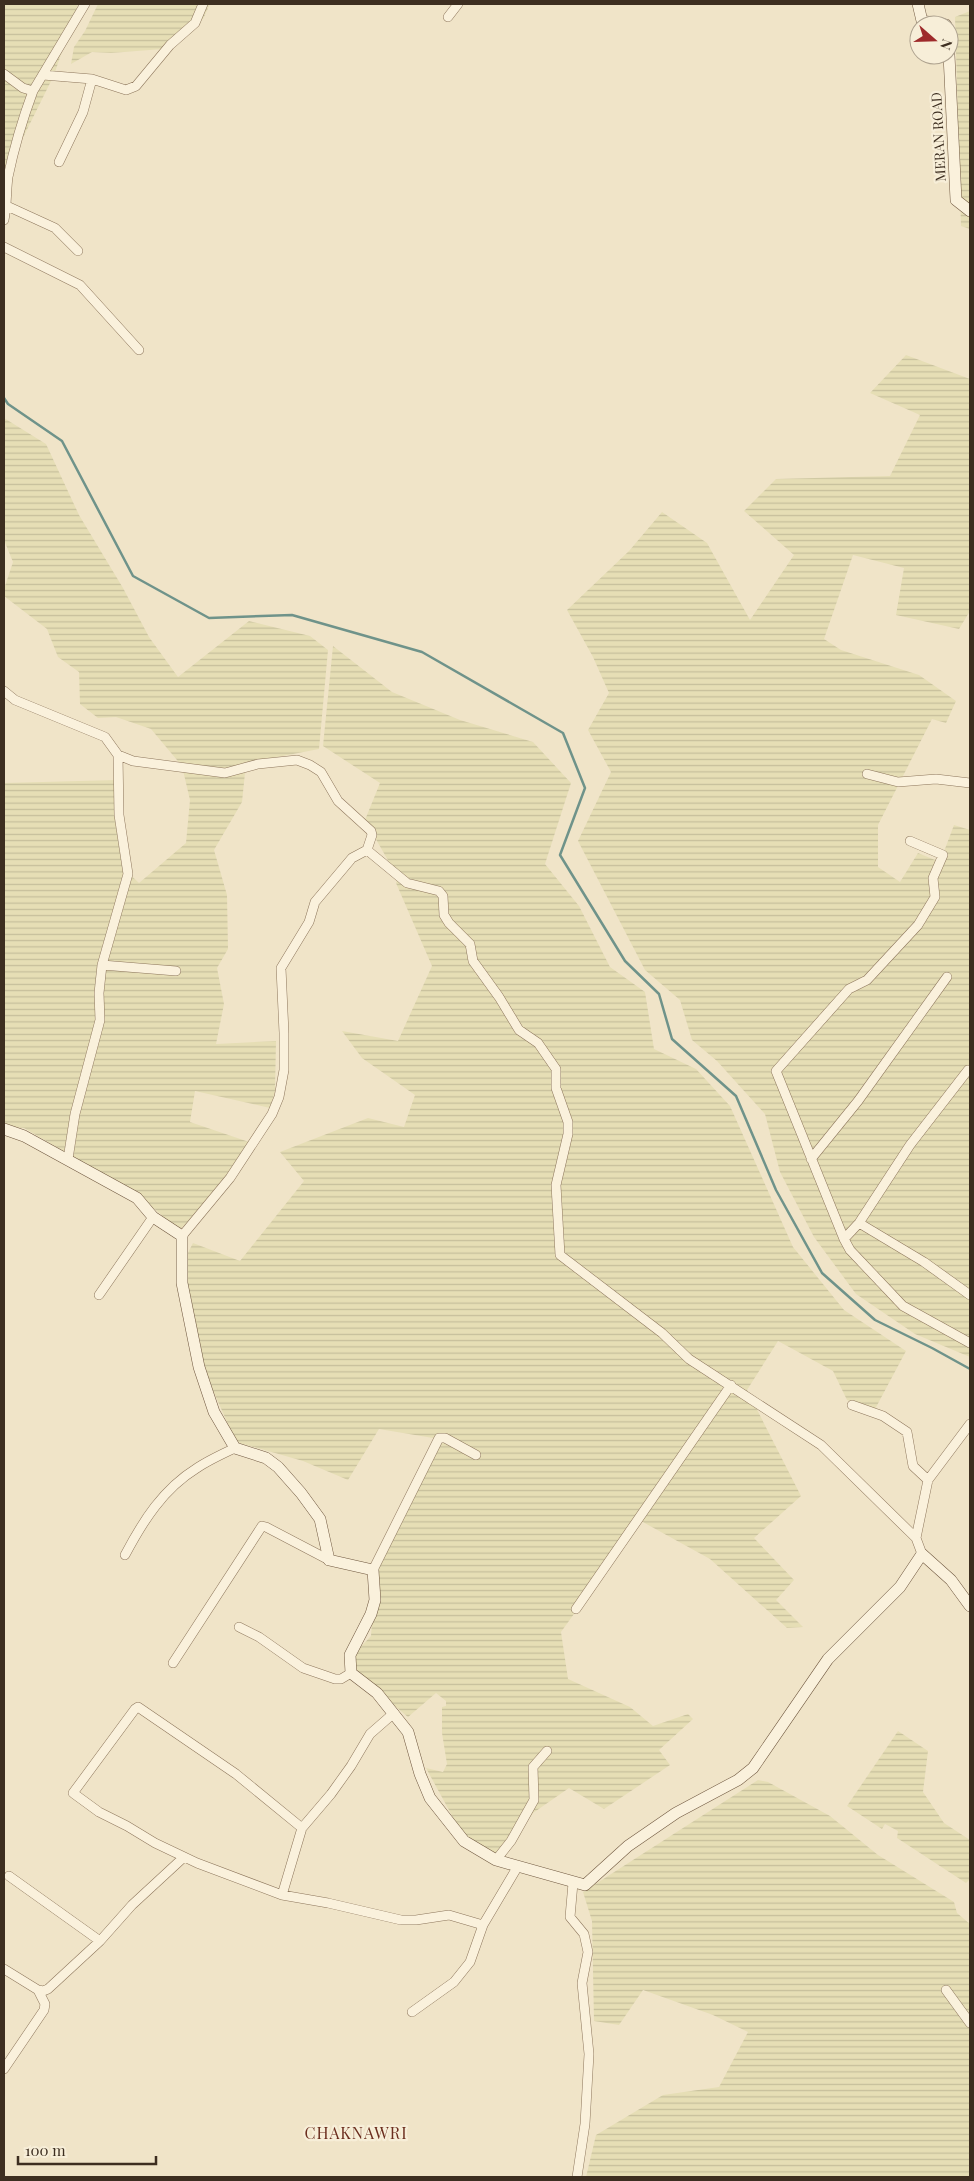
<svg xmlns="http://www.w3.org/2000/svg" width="974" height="2181" font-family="'Playfair Display',serif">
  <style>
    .farmland { fill: url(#farmland-rules) }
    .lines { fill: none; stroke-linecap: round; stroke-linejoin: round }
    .stream { stroke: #6f938a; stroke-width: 2.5 }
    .street-casing { stroke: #8d765c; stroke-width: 10 }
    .secondary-casing { stroke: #6f573f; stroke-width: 12 }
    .street { stroke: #faf1dc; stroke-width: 9 }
    .secondary { stroke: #faf1dc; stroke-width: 11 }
    .labels { text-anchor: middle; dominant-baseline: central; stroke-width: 4.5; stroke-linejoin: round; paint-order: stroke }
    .street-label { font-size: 14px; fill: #3d2e20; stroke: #f7eed8 }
    .quarter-label { font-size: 16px; letter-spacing: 1px; fill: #6b2e1e; stroke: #f7eed8 }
  </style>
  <defs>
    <pattern id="farmland-rules" width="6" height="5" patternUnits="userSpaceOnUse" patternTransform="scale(1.25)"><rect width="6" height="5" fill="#e6deb5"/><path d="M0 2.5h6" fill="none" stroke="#c6bf9b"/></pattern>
  </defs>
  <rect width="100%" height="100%" fill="#f0e4c8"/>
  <!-- farmland -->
  <path class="farmland" d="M4,4H78L54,75L11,162L4,204Z
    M98,4H210L203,19L163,49L111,53L92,52L71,64L74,47L85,31Z
    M970,11V229L961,226L955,17Z
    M906,355L970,379V611L959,629L896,615L904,568L853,555L824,639L841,650L919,675L956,701L946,723L932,719L878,825V867L900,882L918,853L940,862L954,825L970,830V1357L915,1334L856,1294L814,1237L780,1172L765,1114L717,1061L692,1040L680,1000L645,970L578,841L611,772L588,730L609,693L593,657L567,610L629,551L662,512L707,543L750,620L794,555L744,511L776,479L890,476L920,415L870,393Z
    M4,418L46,444L79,515L123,588L149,637L178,677L249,621L310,636L328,650L319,749L246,763L242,802L214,850L227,895L228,949L217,968L224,1004L216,1044L276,1041L275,1091L270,1108L195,1091L190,1122L252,1143L209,1201L179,1230L136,1193L24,1128L4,1126V783L117,780L116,800L122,867L139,883L186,843L190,800L182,766L151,729L116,717L98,718L80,704L79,672L58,657L47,629L4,596V589L13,562L4,540Z
    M333,646L392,692L460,720L533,742L571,783L545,864L579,906L610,967L645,992L654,1049L696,1069L730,1106L793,1247L844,1310L906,1351L874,1411L847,1400L833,1371L778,1341L747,1390L801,1496L754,1538L794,1580L776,1600L803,1627L787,1628L710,1559L641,1521L561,1632L568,1679L630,1707L653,1726L688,1714L693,1719L659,1750L670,1765L604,1809L569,1788L533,1813L499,1857L462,1834L426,1768L443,1772L447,1764L442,1733V1707L446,1706V1701L436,1693L408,1717L353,1671L354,1654L371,1636L375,1574L439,1439L379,1429L348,1480L303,1461L236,1442L207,1377L177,1274L193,1243L240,1261L304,1181L280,1152L368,1118L404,1127L415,1095L362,1058L342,1031L398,1041L432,966L396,883L398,878L365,820L380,783L323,746Z
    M898,1731L928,1751L923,1792L944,1823L970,1840V1879L966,1883L897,1838L898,1831L885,1824L882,1829L847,1806Z
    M758,1780L768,1782L830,1816L878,1855L954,1902L957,1913L970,1924V2177H586L596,2135L663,2095L719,2087L748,2032L713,2015L643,1990L619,2025L594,2021L592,1921L583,1892Z"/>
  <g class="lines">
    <!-- stream -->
    <path class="stream" d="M4,398L8,404L62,441L133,576L209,618L292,615L422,652L563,733L585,788L560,855L625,961L659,994L672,1039L736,1096L776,1190L822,1273L875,1320L932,1348L970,1369"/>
    <!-- street casing -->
    <g class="street-casing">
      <path id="street" d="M448,17L458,4
        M4,74L23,88L33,91L85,4
        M43,75L92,79L126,90L136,86L170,45L195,23L203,4
        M59,162L83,112L92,79
        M7,206L55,228L78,251
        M4,220C7,206 6,192 8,177C14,148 23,118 33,91
        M4,247L80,285L139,350
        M4,691L15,700L105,737L118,755L133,761L225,773L258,764L297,760L310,765L321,772L338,801L371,831L372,835L367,850L407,883L439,891L443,896L444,915L449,923L470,944L473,961L499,997L519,1030L538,1043L556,1069V1088L568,1122V1134L556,1185L560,1255L662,1333L689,1359L821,1445L916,1538L922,1554
        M867,774L898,782L936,779L970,783
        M910,841L943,855L933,878L935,897L918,925L867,980L849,989L776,1071L844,1239L850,1250L903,1306L970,1343
        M102,965L176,971
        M68,1159L75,1114L100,1020L99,993L102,965L128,874L119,815L118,755
        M811,1159L858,1101L947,977
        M859,1223L924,1262L970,1295
        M182,1236L230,1178L272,1114L279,1097L284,1070V1033L281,968L309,922L315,902L352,858L367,850
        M844,1239L859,1223L910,1145L968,1070
        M99,1295L153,1217
        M852,1405L883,1416L907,1432L913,1466L928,1480
        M916,1538L928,1480L970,1424
        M125,1555C143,1521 163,1489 197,1468C209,1460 222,1454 235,1448
        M373,1570L439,1438H445L476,1455
        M576,1609L731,1385
        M239,1627L259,1637L303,1668L335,1679H341L351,1673
        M173,1663L262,1526L266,1527L329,1560
        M394,1713L370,1734L351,1766L331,1794L302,1828L236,1774L138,1707L135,1709L73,1793L99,1812L127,1826L155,1843L197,1863L282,1895L328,1903L401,1920H416L449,1915L483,1925
        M496,1860L511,1841L534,1800L533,1767L547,1751
        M9,1876L100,1941
        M573,1883L570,1917L584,1934L588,1952L582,1983L589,2054L585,2124L577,2177
        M282,1895L302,1828
        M4,1969L38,1990L43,1991L48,1989L100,1941L132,1905L184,1857
        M946,1990L970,2023
        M412,2012L454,1982L470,1962L483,1925L518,1866
        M4,2069L44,2010L45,2004L38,1990"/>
    </g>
    <!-- secondary casing -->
    <g class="secondary-casing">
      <path id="secondary" d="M918,4L922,21L946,25
        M949,55L956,200L970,211
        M4,1129L24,1136L137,1198L153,1217L182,1236V1283L199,1367L214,1412L235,1448L266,1458L278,1467L301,1493L320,1519L329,1560L373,1570L375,1600L371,1614L350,1655L351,1673L377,1693L408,1732L420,1774L430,1798L464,1841L496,1860L585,1885L628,1846L676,1813L738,1780L753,1768L828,1659L900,1587L922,1554L951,1580L970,1606"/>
    </g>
    <!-- street -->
    <use href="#street" class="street"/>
    <!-- secondary -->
    <use href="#secondary" class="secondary"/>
  </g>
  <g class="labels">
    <!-- street labels -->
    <g class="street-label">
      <text transform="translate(938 137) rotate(-93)">MERAN ROAD</text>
    </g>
    <!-- quarter labels -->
    <g class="quarter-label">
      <text x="356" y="2132">CHAKNAWRI</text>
    </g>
  </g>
  <!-- border -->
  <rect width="974" height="2181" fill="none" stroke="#3d2e20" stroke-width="10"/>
  <!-- north arrow -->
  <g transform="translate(934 40) rotate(110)"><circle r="24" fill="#f7eed8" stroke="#ada18e"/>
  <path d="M0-4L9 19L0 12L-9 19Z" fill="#9e2a2b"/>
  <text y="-8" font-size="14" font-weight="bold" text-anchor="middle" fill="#3d2e20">N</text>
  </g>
  <!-- scale -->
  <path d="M18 2156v8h138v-8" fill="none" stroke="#3d2e20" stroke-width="2.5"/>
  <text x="25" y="2156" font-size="15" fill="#3d2e20" stroke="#f7eed8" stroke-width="4" paint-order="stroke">100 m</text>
</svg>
